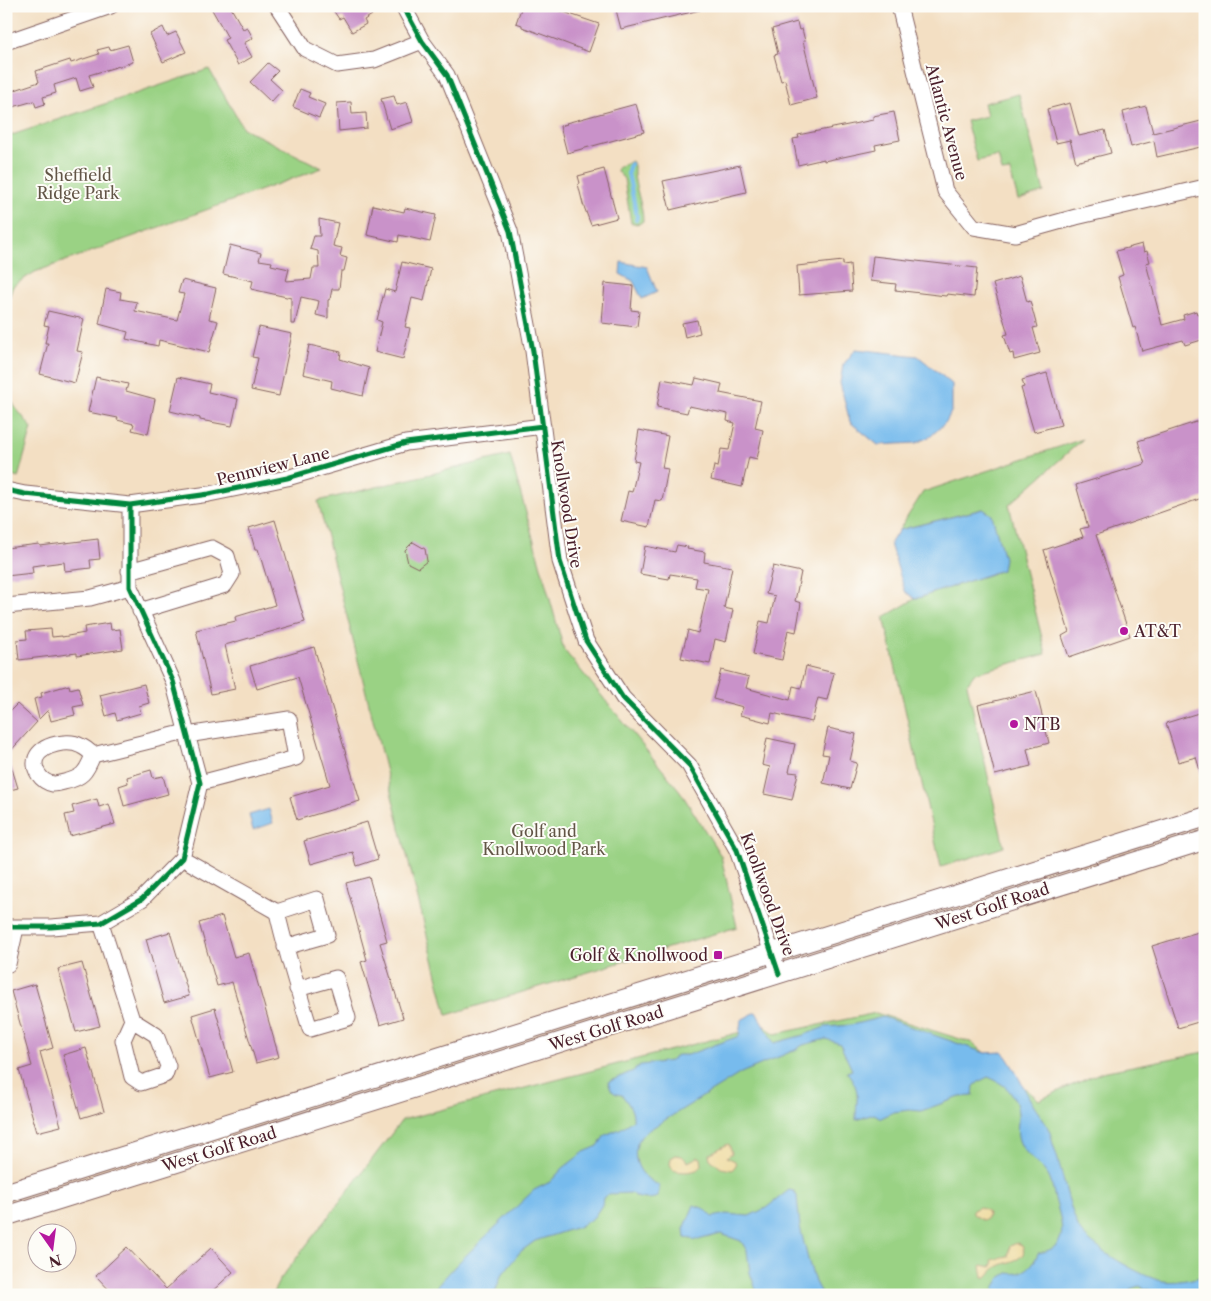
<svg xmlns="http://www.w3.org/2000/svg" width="1211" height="1301" font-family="'Libre Caslon Text',serif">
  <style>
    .green { fill: #9ad284; stroke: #727858 }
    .sand { fill: #eeda9e; stroke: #9c7c64 }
    .water { fill: #77bbed; stroke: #606d8c }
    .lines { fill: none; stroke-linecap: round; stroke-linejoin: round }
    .stream { stroke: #77bbed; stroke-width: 4 }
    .building { fill: #c992c9 }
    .minor-casing { stroke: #856260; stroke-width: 17 }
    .major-casing { stroke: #856260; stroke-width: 21 }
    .minor { stroke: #fff; stroke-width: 15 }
    .major { stroke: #fff; stroke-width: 19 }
    .cycleway-casing { stroke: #fdfcf7; stroke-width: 8 }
    .cycleway { stroke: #00873e; stroke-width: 5 }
    .poi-dot { fill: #b5179e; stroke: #fdfcf7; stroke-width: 2 }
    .labels { text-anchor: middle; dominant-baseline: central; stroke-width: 4; stroke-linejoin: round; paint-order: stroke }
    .street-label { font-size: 16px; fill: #4a1f2b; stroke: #fdfcf7 }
    .park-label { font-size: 16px; fill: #625546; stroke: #fdfcf7 }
    .poi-label { font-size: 16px; fill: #4a1f2b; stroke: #fdfcf7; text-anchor: start }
  </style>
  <rect width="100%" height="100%" fill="#fdfcf7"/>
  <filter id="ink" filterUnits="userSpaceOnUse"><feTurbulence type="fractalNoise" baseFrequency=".02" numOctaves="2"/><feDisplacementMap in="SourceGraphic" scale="10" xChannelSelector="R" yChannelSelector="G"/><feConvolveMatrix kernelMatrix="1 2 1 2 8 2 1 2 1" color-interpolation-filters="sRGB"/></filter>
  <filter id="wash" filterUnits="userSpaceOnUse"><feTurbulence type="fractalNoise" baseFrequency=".0096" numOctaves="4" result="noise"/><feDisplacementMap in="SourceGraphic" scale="20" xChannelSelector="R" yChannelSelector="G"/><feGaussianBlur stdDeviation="1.12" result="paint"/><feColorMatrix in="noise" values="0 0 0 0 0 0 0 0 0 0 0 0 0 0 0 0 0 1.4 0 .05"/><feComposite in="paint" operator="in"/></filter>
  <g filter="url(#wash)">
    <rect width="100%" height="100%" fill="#f3dfc3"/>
    <!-- green -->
    <path class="green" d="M209,69L243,128L322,168L35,272L13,286L6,306V137Z
      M1019,94L1044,192L1018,200L1010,171L1002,172L998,156L977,161L966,121L987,116L984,103Z
      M632,161C635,166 634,168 634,173C635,189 643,205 643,221L639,224L631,223L624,179L617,171V168Z
      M6,390L15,407L32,428L18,478L6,474Z
      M1083,439L1009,505L1046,654L975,673L967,684L1004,847L941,867L884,617L915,599L1002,570L983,509L899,530L923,492Z
      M510,455L564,650L680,791L721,856L737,927L447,1015L318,501Z
      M876,1013L973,1043L1039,1100L1102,1072L1205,1052V1295H272L279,1281L402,1120L764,1026L775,1034Z"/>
    <!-- sand -->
    <path class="sand" d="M729,1144L732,1153L727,1157L735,1161L736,1165L732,1170L721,1168L710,1159L709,1154L726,1145Z
      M676,1155L682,1156L688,1162L698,1157L701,1158L702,1166C696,1173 682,1173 673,1170L670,1164L671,1158Z
      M980,1207L987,1211L988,1215L986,1219L982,1220L973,1214V1210Z
      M1017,1243L1022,1245C1030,1260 1008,1261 999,1266C994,1268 991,1273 987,1277H983L981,1266L982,1265L991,1267L993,1264L992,1260L1008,1257L1010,1246Z"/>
    <!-- water -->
    <path class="water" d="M621,262L647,267L657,292L642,299L633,281L620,274Z
      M856,349L918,356L952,384V410L946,422L931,436L916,443L878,445L850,422L840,383L843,365Z
      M983,509L992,515L1004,558L1002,570L915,599L905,591L890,544L899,530Z
      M269,809L273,823L253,830L249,815Z
      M756,1012L774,1043L804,1035L825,1027L851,1025L883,1017L985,1053L1003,1052C1015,1068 1022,1085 1032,1103C1041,1118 1050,1125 1053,1144C1063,1172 1067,1202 1079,1229C1087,1245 1145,1279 1163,1281C1176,1283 1192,1279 1205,1276V1287L1181,1295H1162L1139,1286L1130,1289L1132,1295H1000L994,1288L1000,1278L1008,1273C1022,1276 1034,1266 1038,1253C1071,1248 1062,1223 1055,1199C1053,1191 1052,1181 1047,1174C1039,1163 1026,1156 1020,1143C1015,1132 1019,1123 1018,1113C1016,1093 1005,1084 988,1077L980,1081L974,1086L973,1096L960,1097L921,1111L909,1110L894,1112L881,1118L874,1114L856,1120C856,1097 862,1092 847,1072L852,1070L840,1044L826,1039L803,1045L795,1050L741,1073L644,1133C627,1151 637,1177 659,1185L658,1197C648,1200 638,1200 631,1193L608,1194L603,1198L602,1205L594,1217L581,1226L535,1241L520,1252L501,1276L494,1295H429L457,1264L534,1190L550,1182L563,1168L584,1152L598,1146L605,1135L620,1129L633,1120C634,1111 628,1103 622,1095C613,1094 611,1091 608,1082L633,1071L641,1065L670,1061L677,1055H687L739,1036L741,1020Z
      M789,1190L794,1191L797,1196L800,1227L808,1259L815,1282L822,1295H758L750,1273L747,1251L741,1241L721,1234L698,1240L685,1238L684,1229L694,1205L705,1209L713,1217L726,1214L749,1216L766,1208Z"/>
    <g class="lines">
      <!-- stream -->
      <path class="stream" d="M631,164L629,167L628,173L637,217L636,220"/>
    </g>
    <g id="blocks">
      <!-- building -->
      <path class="building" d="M210,6H230L243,29L247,27L253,38L244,43L252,57L238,65L224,40L228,38Z
        M337,6H367L372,15L364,20L366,24L352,32L343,17L339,19L333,10Z
        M522,6H546L599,24L589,52L522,27V25L516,23Z
        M615,6H700V10L621,29Z
        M797,22L799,30L802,29L805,41H803L817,98L791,105L785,80L781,81L774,55L778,54L772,29Z
        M163,27L167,36L176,32L186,52L163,62L150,34Z
        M128,45L133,62L89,75L93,87L80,91L76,78L54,85L56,93L43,97L45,104L36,107L34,101L6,109V93L39,82L36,71L70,60L71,63L99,54L97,50L109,47L110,50Z
        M268,63L278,71L270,79L282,90L271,102L250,82Z
        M300,89L310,93L308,97L325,104L319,118L293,107Z
        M394,96L397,105L407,102L413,122L390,129L381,99Z
        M351,102L352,114L366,113L367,128L339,131L337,103Z
        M1070,103L1079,136L1105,130L1111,153L1076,162L1070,140L1056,143L1047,109Z
        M636,104L644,132L567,153L560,126L567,124L566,123Z
        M1146,106L1153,133L1205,120V146L1157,157L1154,141L1131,147L1123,112Z
        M894,112L900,140L875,145L876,150L824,161V159L798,165L793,139L799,138L798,135L873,120V116Z
        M740,165L746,192L670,210L663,181Z
        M604,169L617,218L591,225L583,204L578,184L580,183L578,176Z
        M373,205L404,212L405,208L436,215L430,242L399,235L398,242L367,235Z
        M319,219L338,223L333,246L342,248L340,256L347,258L344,271H341L339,289H332L330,299L328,300V318L316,315L319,301L301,297L295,324H291V298L251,289L253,281L223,274L230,245L261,253L259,260L272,262L271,265L289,269L286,281L311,279L313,268H319L318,251L310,249L314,236H320Z
        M1142,244L1144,252L1147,251L1150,262L1146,263L1162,325L1184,319L1183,315L1196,311L1197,314L1205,312V339L1185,345L1183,340L1142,351L1135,327L1133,328L1118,277L1123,275L1116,251Z
        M873,256L977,268L974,297L947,294L946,296L895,290L896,284L870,281Z
        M843,261V265L850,264L852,291L799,295L797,266Z
        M402,262L431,269L424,301L412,298L405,327L410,328L403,359L375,352L382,322L377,320L385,289L395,292Z
        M1020,276L1027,302L1030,301L1037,327L1033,328L1040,353L1014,360L1013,353L1010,354L1004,335L1008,334L993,284Z
        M182,280L216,288L209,319L218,321L209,352L159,340L158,346L126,339L128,332L99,324L106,289L121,292L120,299L137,302L135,311L177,320L184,294L178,293Z
        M605,283L633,286L631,310L639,311L637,327L602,323Z
        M48,311L84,319L77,351L83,352L75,383L40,374L48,343H45L49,326L44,325Z
        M697,320L700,333L685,337L682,323Z
        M259,327L292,334L279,396L251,390L258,358L252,357Z
        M309,345L341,352L340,359L369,368L363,396L331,388L332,381L303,374Z
        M1047,373L1061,425L1034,432L1021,388L1024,387L1022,380Z
        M96,377L128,384L126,391L155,399L148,434L132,430L134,424L117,420L118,418L88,412Z
        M178,377L210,384L208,392L238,399L232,426L200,420V418L170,411Z
        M696,378L722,384L720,393L761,401L755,428L763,430L757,459L749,457L742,487L711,480L714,466L718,467L721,449L729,450L735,423L727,421L728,414L689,406L687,413L657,407L662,379L694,385Z
        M1205,419V497L1096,535L1130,636L1069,657L1062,636L1069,632L1044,550L1083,537L1080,529L1088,527L1076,485L1145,464L1138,441Z
        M639,430L668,436L662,468L668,469L662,501L655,500L649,527L621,521L628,491L632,492L639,462L634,461Z
        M275,520L305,622L225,645L235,689L211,694L196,630L236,621L235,617L275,605L258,549H255L249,528Z
        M98,539L100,559L90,560L91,568L65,571L64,562L32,566L33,573L6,576V548L39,544L40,546Z
        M413,542L425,549L427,561L418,568L408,563L405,550Z
        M677,545L688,547L687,549L705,552L704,562L732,567L724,608L733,610L726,642L715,639L710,664L681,658L688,630L698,633L708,589L695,587L697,578L670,574L669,579L640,574L645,546L675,552Z
        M773,566L801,572L795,601L801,603L798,621L796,632L788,630L782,660L753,654L760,621L769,623L775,596L766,594Z
        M110,623L111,630L120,629L123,649L77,656V653L19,660L17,640L27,639L26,631L51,629L52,637L62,636V637L85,633L84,627Z
        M314,647L360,801L297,820L290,797L330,785L298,677L257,689L250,666Z
        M806,666L834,673L827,700L818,698L812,722L772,713L770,723L740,715L743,707L713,699L721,670L749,677L746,688L790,700L793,686L801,688Z
        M144,684L149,703L139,706L141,713L117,720L115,713L106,716L100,695Z
        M69,685L70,689L78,687L83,705L73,707L75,715L51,721L48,710L39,719L34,699L42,697L41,693Z
        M1036,691L1049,743L1027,749L1031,766L995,775L978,705Z
        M17,704L37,722L6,756V715Z
        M1205,711V776L1202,777L1196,757L1178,762L1166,723Z
        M828,728L856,734L850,761L857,763L850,789L823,783L829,755L822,754Z
        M767,738L795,744L789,772L798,773L792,800L764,794L770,767L762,765Z
        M6,759H9L18,788L6,791Z
        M151,770L153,778L163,776L168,794L124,806L119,786L128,783L127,777Z
        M97,799L99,807L109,804L115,824L70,836L65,815L74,813L72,806Z
        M367,822L378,859L357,866L353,852L311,864L304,841Z
        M369,877L387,941L380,943L403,1018L380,1025L361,962L367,960L346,883Z
        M222,916L234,957L249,953L279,1057L256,1063L232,982L217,986L199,923Z
        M1205,930V1020L1178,1028L1152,946Z
        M170,932L189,996L164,1003L146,939Z
        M82,963L100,1026L76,1032L58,969Z
        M35,984L53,1048L40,1052L61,1126L37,1132L19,1070L32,1066L11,991Z
        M215,1008L233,1072L210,1078L192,1015Z
        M86,1048L104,1111L81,1118L63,1055Z
        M127,1247L166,1289L211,1248L233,1272L208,1295H114L96,1276Z"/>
    </g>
  </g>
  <g filter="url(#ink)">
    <use href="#blocks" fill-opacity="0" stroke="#856260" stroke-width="1"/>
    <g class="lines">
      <!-- minor casing -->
      <g class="minor-casing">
        <path id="minor" d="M277,6L305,49L337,65L374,60L422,41
          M403,6L422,41L447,75L510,231L533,351L560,561L586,641L623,698L689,765L737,850L779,974
          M899,6L945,191L974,227L1015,234L1076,217L1205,187
          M6,42L111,6
          M6,490L25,494L130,505L209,494L287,478L406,443L543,426
          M129,571L212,548L227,556L232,574L225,585L140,611
          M6,606L90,598L130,587
          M187,735L289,719L296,758L200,783
          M93,755C86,773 82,778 64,782C60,783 56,784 53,784C41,782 32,769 36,758C42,744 69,739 81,746C86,748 90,752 93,755L186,732
          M182,858L277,912L317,899L327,935L285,947
          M277,912C286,952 298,990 310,1029L348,1018L336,978L297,989
          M101,923L132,1020L123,1040L132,1077L141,1083L165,1075L168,1066L156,1035L132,1020
          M6,927H51L101,923L142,899L182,858L200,783L173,681L130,587V505
          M6,964H8L16,928"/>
      </g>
      <!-- major casing -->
      <g class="major-casing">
        <path id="major" d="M6,1193L1205,817
          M6,1216L1205,840"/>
      </g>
      <!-- minor -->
      <use href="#minor" class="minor"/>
      <!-- major -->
      <use href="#major" class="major"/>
      <!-- cycleway casing -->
      <g class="cycleway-casing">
        <path id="cycleway" d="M403,6L422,41L447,75L510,231L533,351L560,561L586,641L623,698L689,765L737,850L779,974
          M6,490L25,494L130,505L209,494L287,478L406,443L543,426
          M6,927H51L101,923L142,899L182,858L200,783L173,681L130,587V505"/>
      </g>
      <!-- cycleway -->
      <use href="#cycleway" class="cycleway"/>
    </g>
  </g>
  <!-- markers -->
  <g class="poi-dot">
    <circle cx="1124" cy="631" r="5"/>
    <circle cx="1014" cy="724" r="5"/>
    <rect x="713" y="950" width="10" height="10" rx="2.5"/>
  </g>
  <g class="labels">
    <!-- street labels -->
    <g class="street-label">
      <text transform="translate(947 122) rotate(75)">Atlantic Avenue</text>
      <text transform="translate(273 466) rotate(-14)">Pennview Lane</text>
      <text transform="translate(567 504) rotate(81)">Knollwood Drive</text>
      <text transform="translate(768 894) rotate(70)">Knollwood Drive</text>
      <text transform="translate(992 906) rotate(-18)">West Golf Road</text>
      <text transform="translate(606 1028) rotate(-17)">West Golf Road</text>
      <text transform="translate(219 1149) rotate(-17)">West Golf Road</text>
    </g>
    <!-- park labels -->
    <g class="park-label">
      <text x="78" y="175">Sheffield<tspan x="78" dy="18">Ridge Park</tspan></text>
      <text x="544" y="831">Golf and<tspan x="544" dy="18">Knollwood Park</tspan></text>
    </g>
    <!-- poi labels -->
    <g class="poi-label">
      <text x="1134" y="631">AT&amp;T</text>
      <text x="1024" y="724">NTB</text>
      <text x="708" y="955" text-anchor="end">Golf &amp; Knollwood</text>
    </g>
  </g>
  <!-- margin -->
  <rect width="1211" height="1301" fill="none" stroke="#fdfcf7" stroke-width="25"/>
  <!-- north arrow -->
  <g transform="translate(52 1248) rotate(166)"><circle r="24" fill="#fdfcf7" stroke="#b5a4a5"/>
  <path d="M0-4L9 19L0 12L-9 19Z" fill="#b5179e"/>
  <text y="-8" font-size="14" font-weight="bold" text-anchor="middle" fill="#4a1f2b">N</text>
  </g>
</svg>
